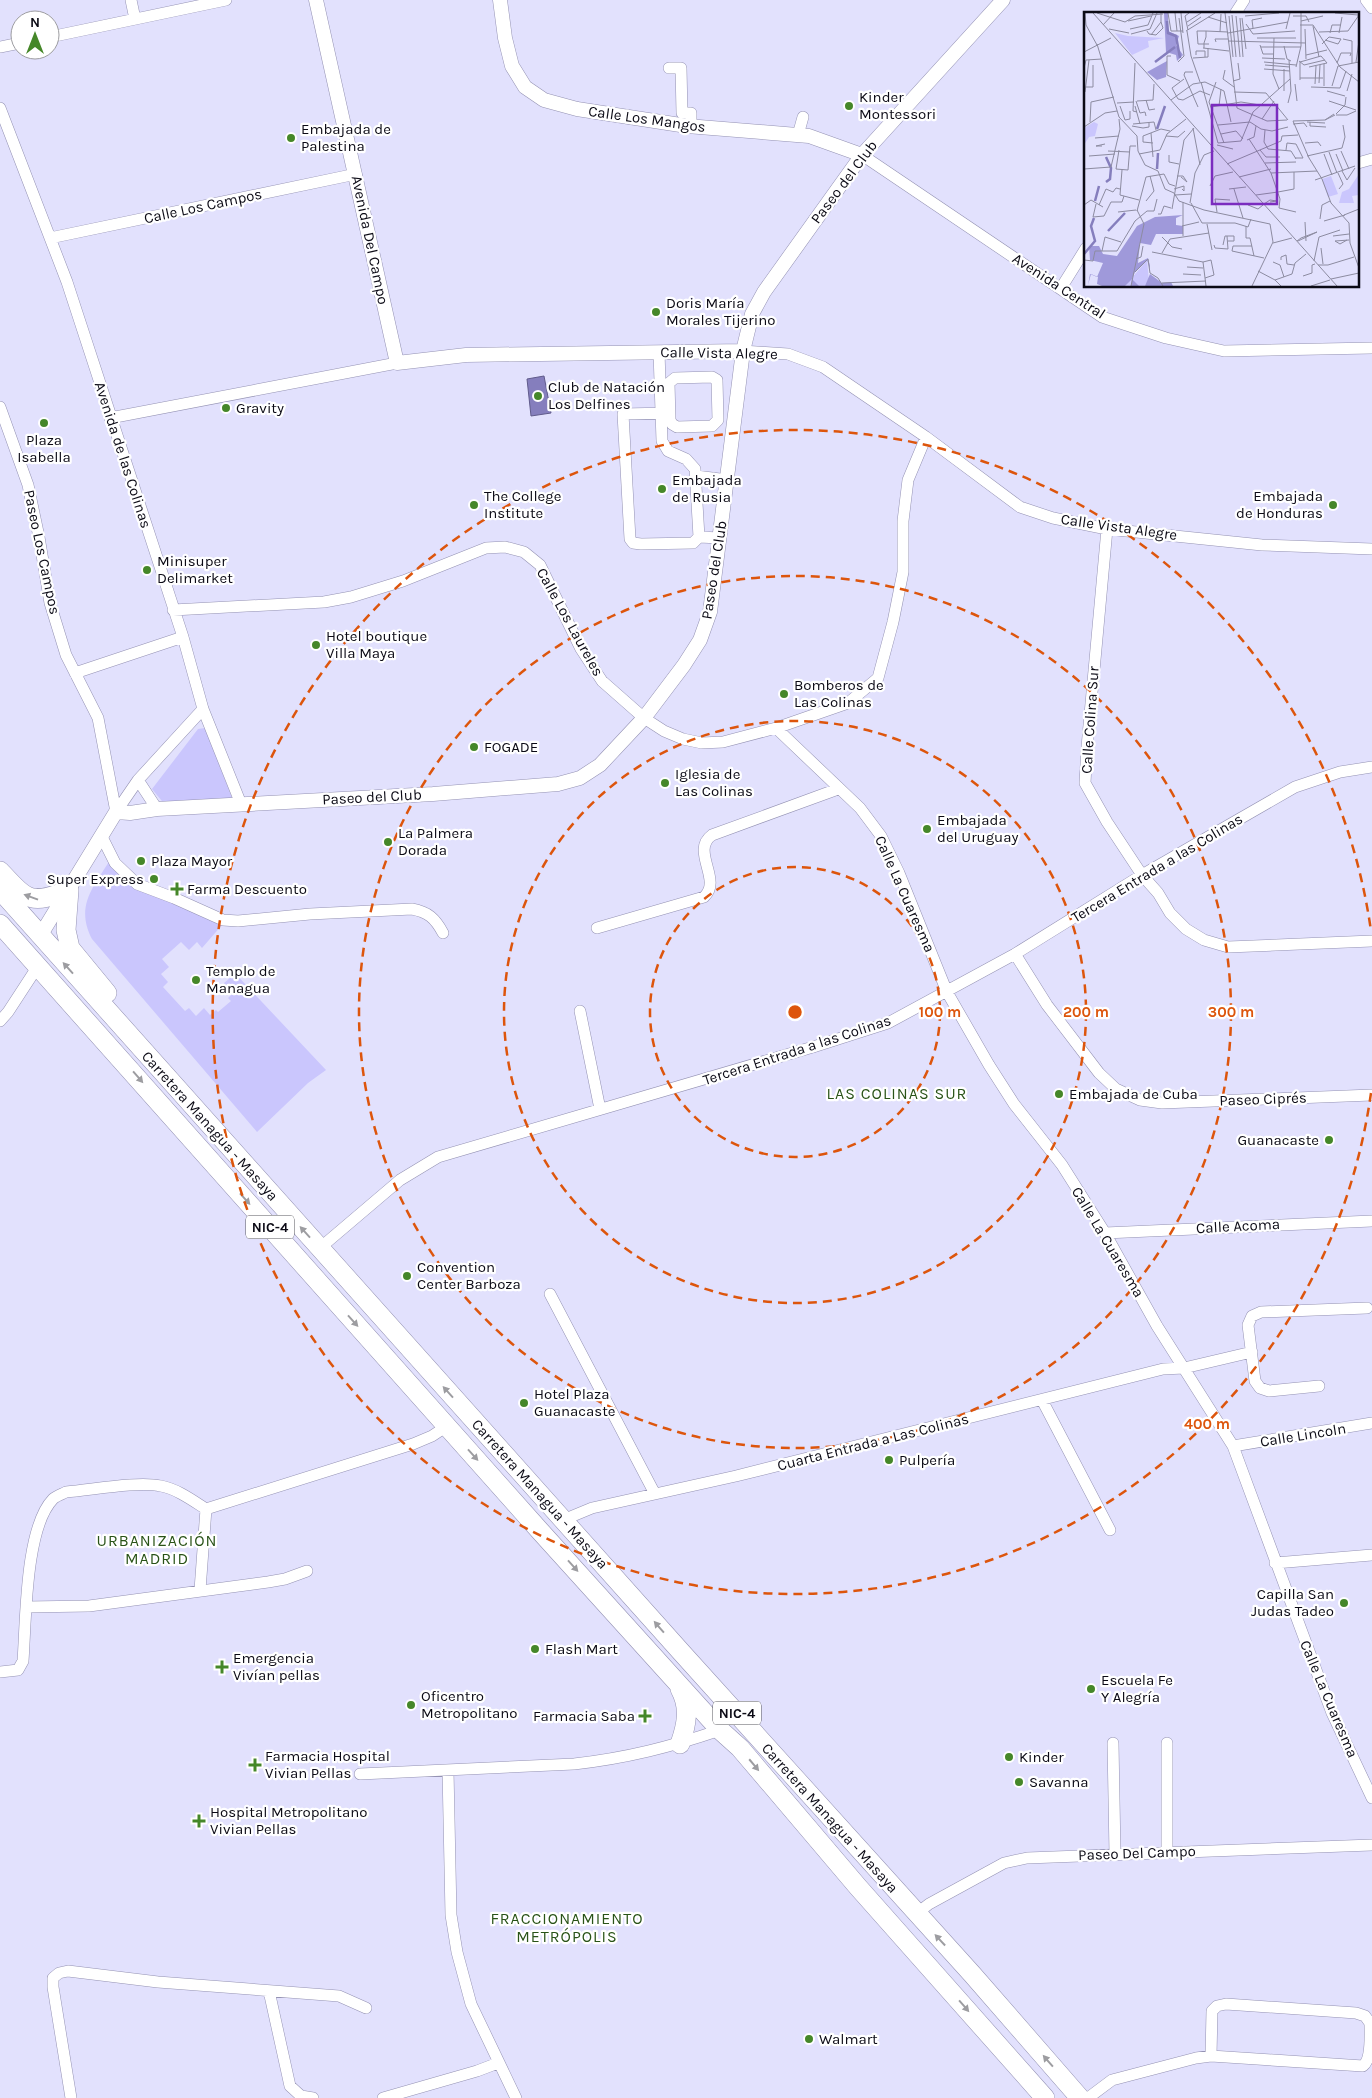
<svg xmlns="http://www.w3.org/2000/svg" width="1372" height="2098" font-family="Karla,sans-serif">
  <style>
    .green { fill: #cac6fd }
    .water { fill: #857ebd; stroke: #605b8b }
    .lines { fill: none; stroke-linecap: round; stroke-linejoin: round }
    .minor-casing { stroke: #9492b3; stroke-width: 12 }
    .tertiary-casing { stroke: #9492b3; stroke-width: 15 }
    .trunk-casing { stroke: #9492b3; stroke-width: 20 }
    .minor { stroke: #fff; stroke-width: 11 }
    .tertiary { stroke: #fff; stroke-width: 14 }
    .trunk { stroke: #fff; stroke-width: 19 }
    .oneway { fill: #9d9da1 }
    .ring { fill: none; stroke: #dd550c; stroke-width: 2.5; stroke-dasharray: 9 6 }
    .poi-dot { fill: #458729; stroke: #fff; stroke-width: 2 }
    .labels { text-anchor: middle; dominant-baseline: central; stroke-width: 4.5; stroke-linejoin: round; paint-order: stroke }
    .shield { fill: #fff; stroke: #54545b; stroke-width: 1 }
    .shield-label { font-size: 14px; font-weight: bold; fill: #0b0a15 }
    .poi-label { font-size: 15px; fill: #0b0a15; stroke: #fff; text-anchor: start }
    .street-label { font-size: 15px; fill: #0b0a15; stroke: #fff }
    .neighbourhood-label { font-size: 16px; letter-spacing: 1px; fill: #295318; stroke: #fff }
    .inset-river { fill: none; stroke: #857ebd; stroke-width: 2.5 }
    .inset-road { fill: none; stroke: #8c8ba0; stroke-width: 1 }
    .view { fill: #7b2cbf; fill-opacity: 0.15; stroke: #7b2cbf; stroke-width: 2.5 }
    .inset-edge { fill: none; stroke: #0b0a15; stroke-width: 2.5 }
    .centre { fill: #dd550c; stroke: #fff; stroke-width: 2.5 }
    .ring-label { font-size: 15px; text-anchor: middle; font-weight: bold; fill: #dd550c; stroke: #fff; stroke-width: 4.5; stroke-linejoin: round; paint-order: stroke }
  </style>
  <rect width="100%" height="100%" fill="#e2e1fd"/>
  <!-- green -->
  <path class="green" d="M205,728L232,798L226,806H166L152,789L198,729Z
    M110,860L131,882L222,925L202,948L197,942L189,950L181,942L162,959L169,967L161,974L168,982L163,987L185,1011L189,1008L196,1016L204,1008L210,1015L216,1010L218,1012L231,1001L228,998L233,993L224,983L230,978L225,972L230,968L326,1070L308,1083L257,1132L92,939C75,906 93,888 110,860Z"/>
  <!-- water -->
  <path class="water" d="M544,376L551,413L531,416L527,379Z"/>
  <g class="lines">
    <!-- minor casing -->
    <g class="minor-casing">
      <path id="minor" d="M131,0L135,19
        M1366,0L1372,8
        M1235,14L1244,0
        M50,37L226,0
        M0,47L20,43
        M669,68H681L682,113H691V127
        M0,108L67,282L183,637L203,709L241,804
        M798,135L803,117
        M862,155L1102,317L1166,338L1224,351L1372,348
        M1358,163L1372,159
        M50,238L356,174
        M1061,288L1086,248
        M743,351L788,354L823,367L926,437L1020,507L1053,518L1107,529L1262,545L1372,549
        M659,352L662,441L668,451L686,459L695,469L699,537
        M712,377L717,380L718,420L712,426L677,427L672,424L670,420L669,383L675,378Z
        M0,407L28,485L39,537L50,603L66,655L98,718L116,812
        M669,413L623,414L630,539L633,543L641,544L693,543L699,537L720,538
        M110,418L397,363
        M696,476L728,480
        M1107,529L1087,747L1085,783L1107,822L1142,875L1158,893L1170,913L1186,929L1204,940L1228,947L1372,941
        M173,610L324,602L351,597L403,581L486,548L505,547L524,552L540,565L581,649L602,681L644,718L664,731L683,739L702,743L723,742L776,728L848,703L878,678L893,622L903,572V521L908,480L926,437
        M75,673L183,637
        M776,728L860,808L881,836L899,873L947,992L989,1065L1014,1104L1062,1165L1105,1233L1157,1326L1233,1446L1332,1713L1372,1798
        M138,780L157,809
        M116,812L138,780L203,709
        M101,835L115,863L137,884L174,898L223,920L238,921L310,914L412,909C428,912 435,918 443,933
        M597,928L704,897C723,880 690,851 712,835L838,789
        M1015,954L1047,1005L1099,1073L1116,1089L1140,1100L1162,1103L1372,1095
        M580,1011L600,1109
        M0,1021L8,1012L38,966
        M1105,1233L1372,1221
        M320,1248L400,1180L438,1157L813,1047L888,1023L1015,954L1142,875L1295,787L1340,772L1372,767
        M550,1294L655,1494
        M1319,1386L1269,1391L1260,1388L1255,1381L1248,1325L1252,1316L1261,1312L1367,1308
        M1042,1400L1110,1530
        M1233,1446L1372,1423
        M563,1520L592,1508L736,1476L1163,1369L1184,1368L1252,1352
        M1275,1563L1372,1555
        M200,1590L206,1509
        M27,1607L89,1606L268,1582L285,1579L307,1571
        M0,1672L18,1670L23,1661C26,1621 25,1528 53,1499C56,1496 62,1494 66,1492C92,1490 137,1481 161,1486C177,1489 192,1500 206,1509L413,1444L432,1436L447,1426
        M1113,1743L1115,1854
        M1167,1743V1852
        M448,1770L451,1915L457,1952L471,2004L516,2098
        M360,1774L574,1764C627,1758 670,1747 720,1730
        M916,1914L929,1904L1004,1863L1027,1858L1372,1845
        M269,1991L290,2086L301,2096L313,2098
        M71,2098L53,1987V1978L59,1973L68,1971L158,1982L339,1996L366,2008
        M383,2098L477,2071L498,2063
        M1088,2098L1112,2080L1196,2058L1211,2056L1363,2066C1372,2059 1370,2035 1370,2023L1365,2016L1356,2013L1226,2004L1217,2006L1212,2011L1211,2056"/>
    </g>
    <!-- tertiary casing -->
    <g class="tertiary-casing">
      <path id="tertiary" d="M316,0L397,363L466,355L743,351
        M500,0L505,38L512,66L525,87L544,100L577,109L687,126L809,136L862,155
        M40,936L116,812L130,813L157,809L433,794L558,784L580,778L600,765L644,718L684,665L700,640L710,612L743,351L752,314L764,292L862,155L1003,0"/>
    </g>
    <!-- trunk casing -->
    <g class="trunk-casing">
      <path id="trunk" d="M0,871C28,901 30,905 69,890L66,930L70,948L107,993
        M0,890L682,1653L972,1974L1080,2098
        M0,924L540,1531L720,1730L740,1748L858,1887L1045,2098
        M680,1744C687,1724 690,1707 680,1689"/>
    </g>
    <!-- minor -->
    <use href="#minor" class="minor"/>
    <!-- tertiary -->
    <use href="#tertiary" class="tertiary"/>
    <!-- trunk -->
    <use href="#trunk" class="trunk"/>
  </g>
  <!-- one-way arrows -->
  <defs><path id="oneway-solid" d="M-6-.8H1V-3.2L6.5 0L1 3.2V.8H-6Z" transform="scale(1.25)"/></defs>
  <g class="oneway">
    <use href="#oneway-solid" transform="translate(31 897) rotate(-160)"/>
    <use href="#oneway-solid" transform="translate(68 968) rotate(-132)"/>
    <use href="#oneway-solid" transform="translate(138 1077) rotate(49)"/>
    <use href="#oneway-solid" transform="translate(245 1199) rotate(48)"/>
    <use href="#oneway-solid" transform="translate(305 1232) rotate(-132)"/>
    <use href="#oneway-solid" transform="translate(353 1321) rotate(48)"/>
    <use href="#oneway-solid" transform="translate(448 1392) rotate(-132)"/>
    <use href="#oneway-solid" transform="translate(473 1455) rotate(48)"/>
    <use href="#oneway-solid" transform="translate(573 1566) rotate(48)"/>
    <use href="#oneway-solid" transform="translate(659 1627) rotate(-131)"/>
    <use href="#oneway-solid" transform="translate(754 1765) rotate(50)"/>
    <use href="#oneway-solid" transform="translate(940 1940) rotate(-133)"/>
    <use href="#oneway-solid" transform="translate(964 2006) rotate(49)"/>
    <use href="#oneway-solid" transform="translate(1048 2061) rotate(-131)"/>
  </g>
  <!-- distance rings -->
  <g class="ring">
    <circle cx="795" cy="1012" r="145"/>
    <circle cx="795" cy="1012" r="291"/>
    <circle cx="795" cy="1012" r="436"/>
    <path d="M1371 1093A582 582 0 1 1 1371 931"/>
  </g>
  <!-- markers -->
  <g class="poi-dot">
    <circle cx="849" cy="106" r="5"/>
    <circle cx="291" cy="138" r="5"/>
    <circle cx="656" cy="312" r="5"/>
    <circle cx="538" cy="396" r="5"/>
    <circle cx="226" cy="408" r="5"/>
    <circle cx="44" cy="423" r="5"/>
    <circle cx="662" cy="489" r="5"/>
    <circle cx="474" cy="505" r="5"/>
    <circle cx="1333" cy="505" r="5"/>
    <circle cx="147" cy="570" r="5"/>
    <circle cx="316" cy="645" r="5"/>
    <circle cx="784" cy="694" r="5"/>
    <circle cx="474" cy="747" r="5"/>
    <circle cx="665" cy="783" r="5"/>
    <circle cx="927" cy="829" r="5"/>
    <circle cx="388" cy="842" r="5"/>
    <circle cx="141" cy="861" r="5"/>
    <circle cx="154" cy="879" r="5"/>
    <path d="M174.5 881.5h5v5h5v5h-5v5h-5v-5h-5v-5h5z"/>
    <circle cx="196" cy="980" r="5"/>
    <circle cx="1059" cy="1094" r="5"/>
    <circle cx="1329" cy="1140" r="5"/>
    <circle cx="407" cy="1276" r="5"/>
    <circle cx="524" cy="1403" r="5"/>
    <circle cx="889" cy="1460" r="5"/>
    <circle cx="1344" cy="1603" r="5"/>
    <circle cx="535" cy="1649" r="5"/>
    <path d="M219.5 1659.5h5v5h5v5h-5v5h-5v-5h-5v-5h5z"/>
    <circle cx="1091" cy="1689" r="5"/>
    <circle cx="411" cy="1705" r="5"/>
    <path d="M642.5 1708.5h5v5h5v5h-5v5h-5v-5h-5v-5h5z"/>
    <circle cx="1009" cy="1757" r="5"/>
    <path d="M252.5 1757.5h5v5h5v5h-5v5h-5v-5h-5v-5h5z"/>
    <circle cx="1019" cy="1782" r="5"/>
    <path d="M196.5 1813.5h5v5h5v5h-5v5h-5v-5h-5v-5h5z"/>
    <circle cx="809" cy="2039" r="5"/>
  </g>
  <g class="labels">
    <!-- shield labels -->
    <g class="shield">
      <rect x="246" y="1215.5" width="48" height="23" rx="4"/>
      <rect x="713" y="1701.5" width="48" height="23" rx="4"/>
    </g>
    <g class="shield-label">
      <text x="270" y="1227">NIC-4</text>
      <text x="737" y="1713">NIC-4</text>
    </g>
    <!-- poi labels -->
    <g class="poi-label">
      <text x="859" y="97">Kinder<tspan x="859" dy="17">Montessori</tspan></text>
      <text x="301" y="129">Embajada de<tspan x="301" dy="17">Palestina</tspan></text>
      <text x="666" y="303">Doris María<tspan x="666" dy="17">Morales Tijerino</tspan></text>
      <text x="548" y="387">Club de Natación<tspan x="548" dy="17">Los Delfines</tspan></text>
      <text x="236" y="408">Gravity</text>
      <text x="44" y="440" text-anchor="middle">Plaza<tspan x="44" dy="17">Isabella</tspan></text>
      <text x="672" y="480">Embajada<tspan x="672" dy="17">de Rusia</tspan></text>
      <text x="484" y="496">The College<tspan x="484" dy="17">Institute</tspan></text>
      <text x="1323" y="496" text-anchor="end">Embajada<tspan x="1323" dy="17">de Honduras</tspan></text>
      <text x="157" y="561">Minisuper<tspan x="157" dy="17">Delimarket</tspan></text>
      <text x="326" y="636">Hotel boutique<tspan x="326" dy="17">Villa Maya</tspan></text>
      <text x="794" y="685">Bomberos de<tspan x="794" dy="17">Las Colinas</tspan></text>
      <text x="484" y="747">FOGADE</text>
      <text x="675" y="774">Iglesia de<tspan x="675" dy="17">Las Colinas</tspan></text>
      <text x="937" y="820">Embajada<tspan x="937" dy="17">del Uruguay</tspan></text>
      <text x="398" y="833">La Palmera<tspan x="398" dy="17">Dorada</tspan></text>
      <text x="151" y="861">Plaza Mayor</text>
      <text x="144" y="879" text-anchor="end">Super Express</text>
      <text x="187" y="889">Farma Descuento</text>
      <text x="206" y="971">Templo de<tspan x="206" dy="17">Managua</tspan></text>
      <text x="1069" y="1094">Embajada de Cuba</text>
      <text x="1319" y="1140" text-anchor="end">Guanacaste</text>
      <text x="417" y="1267">Convention<tspan x="417" dy="17">Center Barboza</tspan></text>
      <text x="534" y="1394">Hotel Plaza<tspan x="534" dy="17">Guanacaste</tspan></text>
      <text x="899" y="1460">Pulpería</text>
      <text x="1334" y="1594" text-anchor="end">Capilla San<tspan x="1334" dy="17">Judas Tadeo</tspan></text>
      <text x="545" y="1649">Flash Mart</text>
      <text x="233" y="1658">Emergencia<tspan x="233" dy="17">Vivían pellas</tspan></text>
      <text x="1101" y="1680">Escuela Fe<tspan x="1101" dy="17">Y Alegría</tspan></text>
      <text x="421" y="1696">Oficentro<tspan x="421" dy="17">Metropolitano</tspan></text>
      <text x="635" y="1716" text-anchor="end">Farmacia Saba</text>
      <text x="265" y="1756">Farmacia Hospital<tspan x="265" dy="17">Vivian Pellas</tspan></text>
      <text x="1019" y="1757">Kinder</text>
      <text x="1029" y="1782">Savanna</text>
      <text x="210" y="1812">Hospital Metropolitano<tspan x="210" dy="17">Vivian Pellas</tspan></text>
      <text x="819" y="2039">Walmart</text>
    </g>
    <!-- street labels -->
    <g class="street-label">
      <text transform="translate(647 119) rotate(8)">Calle Los Mangos</text>
      <text transform="translate(844 182) rotate(-53)">Paseo del Club</text>
      <text transform="translate(203 206) rotate(-12)">Calle Los Campos</text>
      <text transform="translate(370 240) rotate(78)">Avenida Del Campo</text>
      <text transform="translate(1059 286) rotate(33)">Avenida Central</text>
      <text transform="translate(719 353) rotate(1)">Calle Vista Alegre</text>
      <text transform="translate(123 455) rotate(72)">Avenida de las Colinas</text>
      <text transform="translate(1119 527) rotate(8)">Calle Vista Alegre</text>
      <text transform="translate(42 552) rotate(78)">Paseo Los Campos</text>
      <text transform="translate(714 570) rotate(-81)">Paseo del Club</text>
      <text transform="translate(570 622) rotate(61)">Calle Los Laureles</text>
      <text transform="translate(1090 720) rotate(-86)">Calle Colina Sur</text>
      <text transform="translate(372 797) rotate(-3)">Paseo del Club</text>
      <text transform="translate(1157 868) rotate(-31)">Tercera Entrada a las Colinas</text>
      <text transform="translate(905 894) rotate(66)">Calle La Cuaresma</text>
      <text transform="translate(797 1050) rotate(-18)">Tercera Entrada a las Colinas</text>
      <text transform="translate(1263 1099) rotate(-2)">Paseo Ciprés</text>
      <text transform="translate(210 1126) rotate(48)">Carretera Managua - Masaya</text>
      <text transform="translate(1238 1226) rotate(-3)">Calle Acoma</text>
      <text transform="translate(1108 1242) rotate(59)">Calle La Cuaresma</text>
      <text transform="translate(1303 1435) rotate(-9)">Calle Lincoln</text>
      <text transform="translate(873 1442) rotate(-14)">Cuarta Entrada a Las Colinas</text>
      <text transform="translate(540 1494) rotate(48)">Carretera Managua - Masaya</text>
      <text transform="translate(1329 1699) rotate(67)">Calle La Cuaresma</text>
      <text transform="translate(830 1818) rotate(48)">Carretera Managua - Masaya</text>
      <text transform="translate(1137 1853) rotate(-2)">Paseo Del Campo</text>
    </g>
    <!-- neighbourhood labels -->
    <g class="neighbourhood-label">
      <text x="897" y="1093">LAS COLINAS SUR</text>
      <text x="157" y="1540">URBANIZACIÓN<tspan x="157" dy="18">MADRID</tspan></text>
      <text x="567" y="1918">FRACCIONAMIENTO<tspan x="567" dy="18">METRÓPOLIS</tspan></text>
    </g>
  </g>
  <!-- overview -->
  <g transform="translate(1084 12)">
    <rect width="275" height="275" fill="#e2e1fd"/>
    <path d="M31,21L44,24L80,26L64,29L65,35L48,43ZM10,110L14,112L11,124L5,125L0,133V116ZM275,162V183L268,184L270,191H255L258,180L265,177ZM247,164L254,182L244,185L238,167ZM63,248L65,270L61,274H41Z" fill="#cac6fd"/>
    <path d="M80,1H84V19L95,24L92,33L99,43L93,49L92,43L82,40ZM83,49L82,65L73,68L63,60ZM99,203L92,206V213L99,214V222H72L67,233L56,231L54,251L64,246L66,254L65,260L66,262L78,271L87,270L89,274H61L66,262L65,260V254L63,248L51,260L48,267L55,274H47L48,267L41,274H18L13,272L14,265L7,262L4,273L0,274L4,273L6,262L13,265L19,251L6,248L5,234H15L19,242L33,244L53,214L71,205Z" fill="#9f99da"/>
    <path class="inset-river" d="M83,9L84,21L92,24L96,46M71,50L91,35M73,117L81,94M22,145L27,156L26,167L22,170M73,157L74,141M11,189L15,174M24,219L41,201M0,242L11,229L7,214L10,206"/>
    <path class="inset-road" d="M1,1L2,13L13,33M9,1L253,274M13,1L41,10L51,4L79,2M84,1L87,19H99M91,1L93,19M97,1L99,21M141,1L153,96L183,109L203,108M251,1L274,3M148,3L152,45M145,4L149,45M152,4L156,45M161,4L195,1M209,4H222L225,10M124,5L143,11M156,6L159,45M158,6L162,37M44,9L67,4M217,9L239,4M103,10L117,1M162,12L169,22L211,19M19,13L30,1M216,13H229L256,55L275,70M104,14L117,5M229,14L235,45M169,16L168,8L178,6M25,17L45,21M46,17L64,13L69,1M202,17L206,1M221,17L222,47M104,18L101,4L105,1M63,19L65,22L72,23L79,16L77,10M102,19L131,1M103,19L107,44L116,70M122,19L144,20M136,20L137,2M235,20L264,19L275,3M144,21L204,10M246,21L248,13H257M255,21L258,5M47,22L66,17L73,1M67,23L77,10V1M173,26H212M190,26L189,62L195,77M259,27L268,29V51M241,28L254,32L257,27M144,29L222,31M132,30L131,27H144M13,32L35,105L53,124L54,139L61,153L74,159L81,177L90,181M238,32L245,25L257,27M176,33L179,42H190M200,34L203,47L207,49M177,35H217M119,36L145,39M120,36V31L122,25V19H113L114,32H125M0,40L27,26M112,43V39H121V45M222,43L243,38M87,44H83V63L96,69M109,46L124,45V36M178,46L201,47M215,49L220,53L241,48M94,50L100,44L95,6M180,50L212,53M216,50L237,44L243,51L225,55M272,50L275,29M51,51L49,99L53,100M253,51L257,41H267L266,44M181,53L206,55M212,55L217,34V1M0,56L2,48L18,47M180,57L206,59M200,57V79M141,58L139,67L150,75M109,60H101L100,63L114,95M216,66H239M100,67L88,76L94,87L99,88L116,79L126,83M216,68V50M149,69L156,67L154,51M117,70L134,131M132,70L125,90L140,131M235,71L236,53M211,72L213,89M231,72L232,54M240,74V52M248,74L254,54L275,50M1,75H9V53M227,75L256,76L262,59M243,79L261,84M263,79L268,62M1,80L5,48M150,80L182,81L204,108M62,88L65,98L71,97M87,88L109,72L121,70L140,79L147,110M52,89L56,101L61,100L62,104M53,89L69,88L70,72M245,89L272,98M33,91L50,90M204,91L207,79L205,48M36,94L41,108L46,107V99M51,94L56,112M135,94L137,77M127,95L157,90L176,93M250,102L241,108L251,103M252,102L261,93L262,85M252,103H263L272,99M178,107L190,89M241,108L209,109L225,146L238,167L247,191L265,211L266,231L275,256M6,110L7,90L30,85M223,110L241,111M226,110V114L242,115M49,112L70,110L72,118M209,112L220,111L223,115M134,113L166,110L177,117L188,119L204,115M48,114L59,116L65,115V111M0,115L21,101L33,99M109,116L116,153M181,118L180,130L184,137L207,139L212,147M67,121L69,145M137,122L152,119L159,127M82,124L94,125L101,119M11,126L35,124M165,127L187,161L196,187L195,196L212,200M163,128L170,125L172,114M69,131L59,130V124L77,117L86,119M134,131L157,129L169,100L206,67M221,131L234,130L237,134M133,133L149,137M18,134H12L21,132M35,138L32,157L44,158L46,134H52M176,138L182,145H196M202,138L203,131L212,132L219,146H211M24,139L46,140M257,139L265,157M245,140L253,161M55,142L76,138L83,122L102,107M240,142L248,163M252,142L259,159M85,143V150L95,152M5,144L31,142M223,144L258,136L261,125L259,113M181,151L212,150M143,152L197,129L198,124L214,123M0,157L27,155L36,117L35,107M38,158L36,183L55,188M258,159L263,168L271,156M187,161L233,159M254,161L259,172L255,177M93,164H99L103,170L97,165M155,165L187,157M231,168L271,154M126,174L131,164L149,160M90,177L100,174V179L98,177M145,177L162,175M150,177L159,206M194,180L210,177V160M90,181L95,189L120,198L186,212M91,183L107,182M172,183L194,180M62,189L70,179L66,164M99,190V224M106,191L111,161L120,143L130,139M107,191L118,211H151L164,215L167,207M12,192L9,205L20,204L27,190H38L40,184M180,192L186,188L193,189L186,190M0,193L7,188L19,195M15,193L22,177L29,180L32,176L36,177M164,193L174,197L179,193M88,197L100,128L110,116M53,199L62,165L80,162L85,172L91,174M34,200L52,198M133,200L131,187L146,188M74,202H77L80,194L87,196M260,203L275,197M236,207L238,193L246,189M240,209L261,203M221,210L222,229M123,212L128,238M98,214L115,210M162,214V226H166L170,244M249,224L265,222M78,225L88,235L98,237M263,228L256,232L251,229L265,228M213,229L217,226L233,220L214,229M189,231L208,226M130,233L131,236L144,237L143,224M139,233L141,224H150V229H144M168,234H149L148,239L180,246M237,236L239,252M18,239L21,225L37,230M68,240L119,250L127,248L130,263L121,266M78,241L86,227L125,221M52,247L57,245L59,234M0,248L9,249L11,239H33L51,209L63,199H70L73,187M197,248V245L202,243L203,252L210,253M230,249L235,225L256,218M119,250L122,274M189,250L196,253L200,265M234,253H244L270,245M103,255L119,256M174,259L191,268L197,274M51,260L64,247L66,261L74,266L79,274M99,262L117,263M219,264L228,261V253L231,252M247,267L275,261M191,268L208,262L211,251L222,242M78,271L122,269M47,274L60,212L53,198M168,274L189,230L186,212M227,274L246,268"/>
    <path class="view" d="M128,93H193V192H128Z"/>
    <rect width="275" height="275" class="inset-edge"/>
  </g>
  <circle cx="795" cy="1012" r="8" class="centre"/>
  <g class="ring-label">
    <text x="940" y="1017">100 m</text>
    <text x="1086" y="1017">200 m</text>
    <text x="1231" y="1017">300 m</text>
    <text x="1207" y="1429">400 m</text>
  </g>
  <!-- north arrow -->
  <g transform="translate(35 35)"><circle r="24" fill="#ffffff" stroke="#9d9da1"/>
  <path d="M0-4L9 19L0 12L-9 19Z" fill="#458729"/>
  <text y="-8" font-size="14" font-weight="bold" text-anchor="middle" fill="#0b0a15">N</text>
  </g>
</svg>
